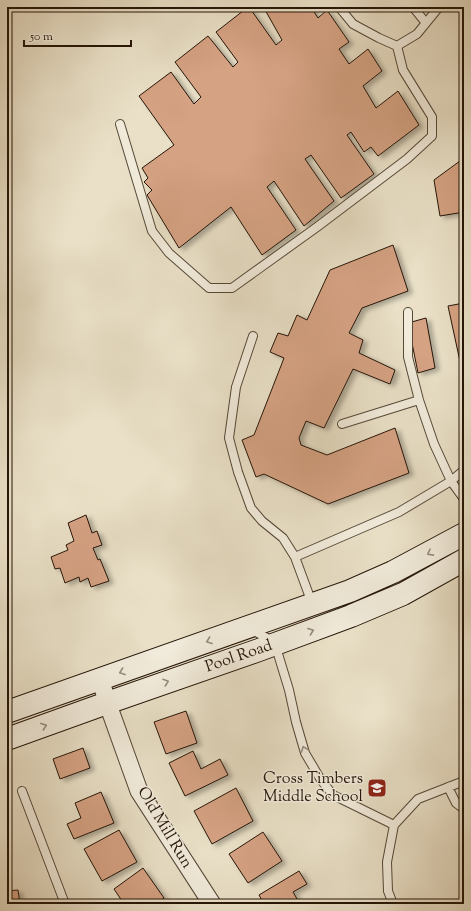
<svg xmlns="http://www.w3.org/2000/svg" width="471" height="911" font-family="'Sorts Mill Goudy',serif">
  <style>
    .building { fill: #d5a283; stroke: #251508; filter: url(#shadow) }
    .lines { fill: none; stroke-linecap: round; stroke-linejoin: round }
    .lane-casing { stroke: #564838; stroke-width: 10 }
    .street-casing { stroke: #564838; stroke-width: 19 }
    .secondary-casing { stroke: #251508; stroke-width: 24 }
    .lane { stroke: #f1ebdb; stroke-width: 8 }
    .street { stroke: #f1ebdb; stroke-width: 17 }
    .secondary { stroke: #f1ebdb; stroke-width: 22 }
    .oneway { stroke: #958b7c }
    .labels { text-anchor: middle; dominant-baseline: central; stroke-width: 3; stroke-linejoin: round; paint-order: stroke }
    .street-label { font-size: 16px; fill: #251508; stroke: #f1ebdb }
    .poi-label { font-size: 16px; fill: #251508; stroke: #f1ebdb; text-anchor: end }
  </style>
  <defs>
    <filter id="shadow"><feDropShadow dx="4.5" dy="2.5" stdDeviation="2" flood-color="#0004"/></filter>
  </defs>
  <rect width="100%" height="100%" fill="#e9e0c7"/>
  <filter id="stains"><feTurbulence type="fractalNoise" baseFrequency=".005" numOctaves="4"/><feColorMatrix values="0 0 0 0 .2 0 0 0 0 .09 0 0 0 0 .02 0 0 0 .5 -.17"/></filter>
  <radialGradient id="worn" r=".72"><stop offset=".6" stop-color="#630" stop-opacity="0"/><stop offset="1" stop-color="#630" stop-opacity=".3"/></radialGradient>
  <!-- building -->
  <path class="building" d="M248,7H249L276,45L282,40L264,8L265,7H311L318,18L327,10L349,42L339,49L349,64L368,49L382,71L363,86L376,108L398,91L419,125L378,156L371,147L364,152L351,132L347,135L374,174L341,198L311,155L305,159L334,201L304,226L274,181L267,187L296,230L262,255L231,207L179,248L147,195L152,190L144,182L148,178L142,168L174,145L139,96L171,72L194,104L201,97L175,62L208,36L233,67L238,62L216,32Z
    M464,158V212L440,216L434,180Z
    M393,245L408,291L362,308L349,333L363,340L359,353L395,370L390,384L353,369L324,428L306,421L299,438L301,445L327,455L395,428L409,473L328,504L264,474L256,477L242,440L254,435L284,358L270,352L278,333L288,336L297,315L307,320L330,270Z
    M464,303V380L448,306Z
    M426,318L435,368L418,373L408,323Z
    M86,515L92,533L97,531L102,545L93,548L98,560L100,559L109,581L91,587L88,578L80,582L79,577L65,583L60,568L55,569L51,557L68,550L66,545L74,541L68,523Z
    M186,711L197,743L166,754L154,722Z
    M83,748L90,768L60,779L53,759Z
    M193,751L201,769L220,759L228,775L185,796L169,763Z
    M236,788L253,821L212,844L194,811Z
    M101,792L114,823L74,839L67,824L81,818L75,803Z
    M119,830L137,862L102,881L84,849Z
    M263,832L282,861L248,883L229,854Z
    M143,868L164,898L155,904H124L114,889Z
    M299,871L307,884L293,892L300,904H264L259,895Z
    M18,890L20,904H7V891Z"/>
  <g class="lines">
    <!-- lane casing -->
    <g class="lane-casing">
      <path id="lane" d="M339,7L353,24L379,38L397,46L417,34L439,7
        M413,7L426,23
        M120,124L152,231L169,253L209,288H232L317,227L407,159L432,136V117L403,70L397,46
        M253,336L236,387L229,438L238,472L251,508L262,521L283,538L295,557L312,603
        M342,424L419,400
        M464,470L451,481L464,499
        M295,557L399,512L451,481L434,444L419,400L408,357V312
        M252,630L267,638L275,644L289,690L296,722L305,753L321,780L333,795L394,825
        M448,787L456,803L464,809
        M22,791L65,904
        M393,904L388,891L387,862L394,825L418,799L464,781"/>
    </g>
    <!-- street casing -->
    <g class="street-casing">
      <path id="street" d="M100,679L111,713L139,791L212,904"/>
    </g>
    <!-- secondary casing -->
    <g class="secondary-casing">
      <path id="secondary" d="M7,712L350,591L393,572L464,534
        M7,739L107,703L259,650L351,616L403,594L464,560"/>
    </g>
    <!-- lane -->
    <use href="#lane" class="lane"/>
    <!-- street -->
    <use href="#street" class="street"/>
    <!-- secondary -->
    <use href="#secondary" class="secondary"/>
  </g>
  <!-- one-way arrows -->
  <defs><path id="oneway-chevron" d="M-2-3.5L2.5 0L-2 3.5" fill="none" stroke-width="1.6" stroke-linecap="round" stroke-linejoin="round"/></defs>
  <g class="oneway">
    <use href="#oneway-chevron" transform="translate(430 553) rotate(152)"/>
    <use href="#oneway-chevron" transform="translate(311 631) rotate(-20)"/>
    <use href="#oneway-chevron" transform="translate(209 641) rotate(160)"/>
    <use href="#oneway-chevron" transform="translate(122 672) rotate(160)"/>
    <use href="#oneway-chevron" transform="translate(166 682) rotate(-19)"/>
    <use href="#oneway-chevron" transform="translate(44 726) rotate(-20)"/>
    <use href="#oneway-chevron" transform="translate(304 749) rotate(-110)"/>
  </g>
  <!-- icons -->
  <defs>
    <g id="school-square" transform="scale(1)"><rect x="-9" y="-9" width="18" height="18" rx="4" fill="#8f2418" stroke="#f1ebdb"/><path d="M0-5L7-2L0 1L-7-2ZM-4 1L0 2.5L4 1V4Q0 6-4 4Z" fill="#fff"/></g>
  </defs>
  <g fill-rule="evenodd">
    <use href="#school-square" x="377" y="788"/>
  </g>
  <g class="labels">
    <!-- street labels -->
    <g class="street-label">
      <text transform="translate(239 657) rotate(-19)">Pool Road</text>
      <text transform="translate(164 828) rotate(59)">Old Mill Run</text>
    </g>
    <!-- poi labels -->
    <g class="poi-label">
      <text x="363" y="779">Cross Timbers<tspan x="363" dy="18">Middle School</tspan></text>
    </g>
  </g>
  <!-- margin -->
  <rect width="471" height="911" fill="none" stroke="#e9e0c7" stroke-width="24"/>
  <rect x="8" y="8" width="455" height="895" fill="none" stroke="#251508" stroke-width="2"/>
  <rect x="12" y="12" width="447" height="887" fill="none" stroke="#251508"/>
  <!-- scale -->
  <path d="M24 40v6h107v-6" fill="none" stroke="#251508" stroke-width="2"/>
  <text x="30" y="40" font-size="12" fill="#251508" stroke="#f1ebdb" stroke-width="3" paint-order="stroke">50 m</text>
  <rect width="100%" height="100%" filter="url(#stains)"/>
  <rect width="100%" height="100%" fill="url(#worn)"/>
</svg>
